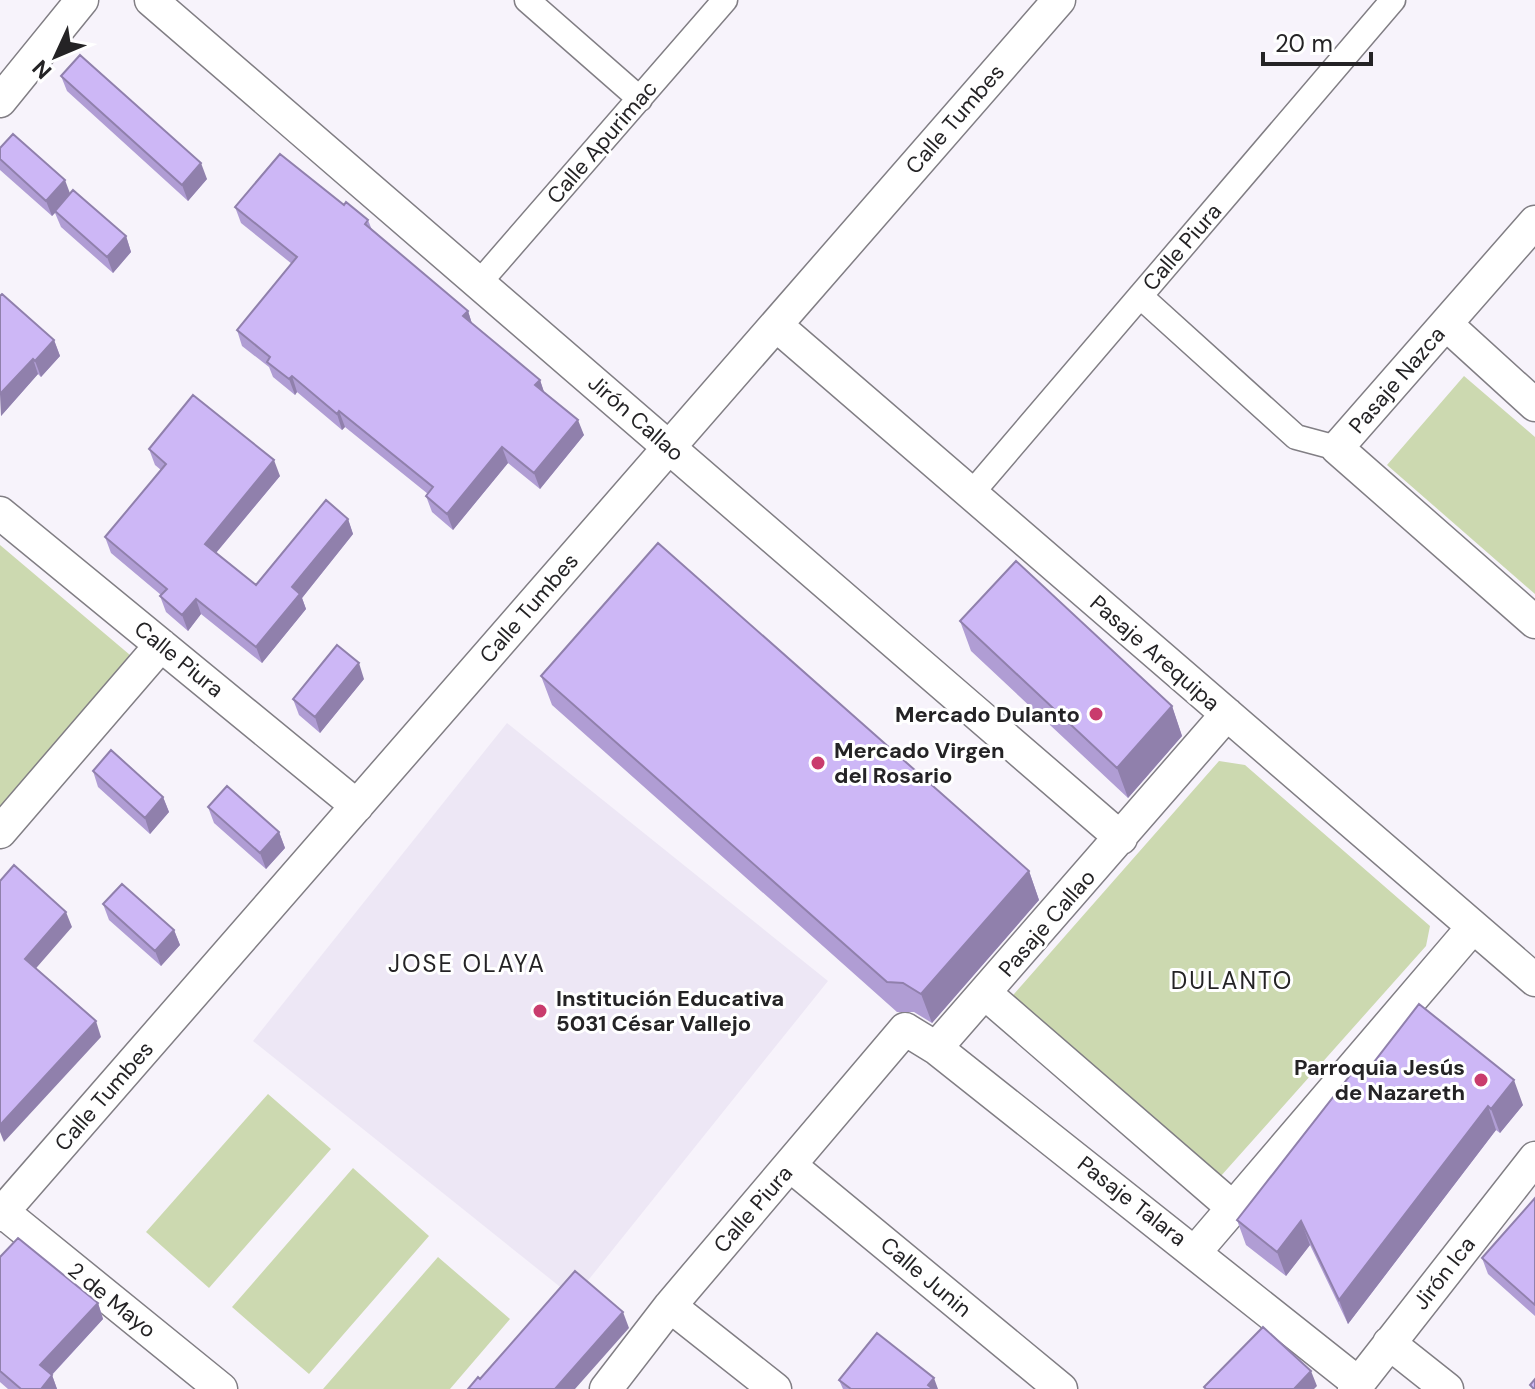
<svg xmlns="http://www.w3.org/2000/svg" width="1535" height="1389" font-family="'DM Sans',sans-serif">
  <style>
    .built { fill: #ede7f5 }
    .green { fill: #ccd9b0 }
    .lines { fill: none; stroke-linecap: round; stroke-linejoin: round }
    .pedestrian-casing { stroke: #817e84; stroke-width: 27 }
    .minor-casing { stroke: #817e84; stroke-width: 35 }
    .pedestrian { stroke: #fff; stroke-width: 24 }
    .minor { stroke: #fff; stroke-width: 32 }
    .wall { fill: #b09dd4 }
    .shaded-wall { fill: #9080ac }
    .building { fill: #cdb7f6; stroke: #9080ac; stroke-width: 2 }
    .poi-dot { fill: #c93c6d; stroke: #fff; stroke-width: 3 }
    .labels { text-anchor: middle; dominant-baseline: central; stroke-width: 6; stroke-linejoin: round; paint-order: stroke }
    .street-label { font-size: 22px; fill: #242325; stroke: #fff }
    .poi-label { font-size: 22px; font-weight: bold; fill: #242325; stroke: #fff; text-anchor: end }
    .neighbourhood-label { font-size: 24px; letter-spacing: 2px; fill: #242325; stroke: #fff }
  </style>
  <rect width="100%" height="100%" fill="#f7f3fb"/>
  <!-- built -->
  <path class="built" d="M507,723L828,981L574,1298L253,1041Z"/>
  <!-- green -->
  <path class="green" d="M1464,376L1535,437V594L1387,465Z
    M0,545L130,655L0,808Z
    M1219,761L1245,765L1430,926L1426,946L1220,1177L1007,1002Z
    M268,1094L331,1149L209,1288L146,1232Z
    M353,1168L429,1236L309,1374L232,1307Z
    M438,1257L510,1319L450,1389H323Z"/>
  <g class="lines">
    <!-- pedestrian casing -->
    <g class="pedestrian-casing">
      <path id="pedestrian" d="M527,0L640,99
        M479,283L725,0
        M1140,296L1296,437L1337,448
        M971,494L1393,0"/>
    </g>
    <!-- minor casing -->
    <g class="minor-casing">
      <path id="minor" d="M151,0L1121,838
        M0,101L82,0
        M1535,222L1337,448L1535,622
        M1446,324L1535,405
        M776,325L1535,980
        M0,513L357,806
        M0,832L161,645
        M986,994L1232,1207
        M936,1048L1227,714
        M791,1166L1061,1389
        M3,1212L221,1389
        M0,1215L1059,0
        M1196,1251L1473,927
        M670,1306L775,1389
        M1389,1343L1447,1389
        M606,1389L670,1306L905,1029L936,1048L1358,1383
        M1354,1389L1535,1158"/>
    </g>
    <!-- pedestrian -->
    <use href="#pedestrian" class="pedestrian"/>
    <!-- minor -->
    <use href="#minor" class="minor"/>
  </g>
  <!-- wall -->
  <path class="wall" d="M61,76L207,179L188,201L67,91Z
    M0,148L70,194L126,236L131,252L113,273L61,227L55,213L52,216L0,170Z
    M344,205L368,220L372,230L468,311L472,324L540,380L544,392L584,435L540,489L508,463L453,530L432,512L426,496L428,494L345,427L342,430L297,392L295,395L273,377L269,367L242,346L237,330L292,264L241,223L235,207Z
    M0,296L54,340L60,356L41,377L38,374L1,416Z
    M149,449L280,476L216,553L256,585L348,519L353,534L302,598L306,609L262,663L201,614L188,631L166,612L160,596L161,595L111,553L105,537L161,470L155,465Z
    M960,621L1172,706L1182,736L1128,798L971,651Z
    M541,676L1029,871L1039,900L932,1023L914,1012H897L552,705Z
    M364,679L320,733L299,715L293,699Z
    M93,771L163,797L169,812L150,834L98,787Z
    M208,807L279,832L285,848L266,869L214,823Z
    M103,904L174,930L180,945L161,966L109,920Z
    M1367,1071L1523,1105L1500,1133L1496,1130L1348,1324L1310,1245L1286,1276L1246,1245L1237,1220Z
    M1535,1198V1316L1488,1274L1482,1258Z
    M0,1257L98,1303L103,1319L52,1375L57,1389H8L0,1382Z
    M839,1380L938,1389H843Z"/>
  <!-- shaded-wall -->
  <path class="shaded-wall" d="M201,163L207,179L188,201L182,185Z
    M65,180L71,196L52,216L46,201Z
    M126,236L131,252L113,273L107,257Z
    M468,311L473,327L463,316Z
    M54,340L60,356L41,377L35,361Z
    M33,359L38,374L1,416L0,394Z
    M292,376L297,392L295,395L289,379Z
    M540,380L545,395L535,385Z
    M339,411L345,427L342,430L337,414Z
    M578,420L584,435L540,489L534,473Z
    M502,447L508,463L453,530L447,514Z
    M274,460L280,476L210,560L205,544Z
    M348,519L353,534L302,598L306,609L262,663L256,647L292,587Z
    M196,599L201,614L188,631L182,615Z
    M359,663L364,679L320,733L315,717Z
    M1172,706L1182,736L1128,798L1117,768Z
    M163,797L169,812L150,834L145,818Z
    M279,832L285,848L266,869L260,853Z
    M1029,871L1039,900L932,1023L921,994Z
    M66,912L72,927L31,974L25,959Z
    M174,930L180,945L161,966L155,951Z
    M96,1021L101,1037L4,1142L0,1132V1125Z
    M1514,1080L1523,1105L1500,1133L1491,1109Z
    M1488,1106L1496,1130L1348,1324L1339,1300Z
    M1301,1221L1310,1245L1286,1276L1277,1252Z
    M98,1303L103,1319L46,1381L40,1365Z
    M623,1312L629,1328L575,1389H555Z
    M1311,1371L1317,1386L1314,1389H1294Z
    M52,1375L57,1389H41Z
    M934,1378L938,1389H929L928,1385Z"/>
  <!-- building -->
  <path class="building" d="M80,55L201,163L182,185L61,76Z
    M13,134L65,180L46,201L0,159V148Z
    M280,154L344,205L346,202L368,220L365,224L468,311L463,316L540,380L535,385L578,420L534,473L502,447L447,514L426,496L433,487L339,411L337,414L292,376L289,379L267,362L270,357L237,330L297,257L235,207Z
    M73,190L126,236L107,257L55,211Z
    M2,294L54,340L35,361L33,359L0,394V296Z
    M193,395L274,460L205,544L256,585L326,500L348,519L292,587L300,594L256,647L196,599L182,615L160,596L167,589L105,537L166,464L149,449Z
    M658,543L1029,871L921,994L903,983L887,982L541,676Z
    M1016,561L1172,706L1117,768L960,621Z
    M337,645L359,663L315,717L293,699Z
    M111,750L163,797L145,818L93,771Z
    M227,786L279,832L260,853L208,807Z
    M14,865L66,912L25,959L96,1021L0,1125V881Z
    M122,884L174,930L155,951L103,904Z
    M1419,1004L1514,1080L1491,1109L1488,1106L1339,1300L1301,1221L1277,1252L1237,1220L1359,1064L1367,1071Z
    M1535,1198V1305L1482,1258Z
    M18,1238L98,1303L40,1365L52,1375L41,1389H21L0,1371V1257Z
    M575,1271L623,1312L555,1389H468L478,1377L480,1379Z
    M1263,1327L1311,1371L1294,1389H1206L1204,1387Z
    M877,1333L934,1378L928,1385L933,1389H851L839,1380Z
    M1535,1379V1389H1534L1530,1385Z"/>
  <!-- markers -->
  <g class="poi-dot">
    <circle cx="1096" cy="714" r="8"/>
    <circle cx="818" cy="763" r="8"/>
    <circle cx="540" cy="1011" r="8"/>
    <circle cx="1481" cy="1080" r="8"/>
  </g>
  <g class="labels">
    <!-- street labels -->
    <g class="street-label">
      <text transform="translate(955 119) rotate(-49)">Calle Tumbes</text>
      <text transform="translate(602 142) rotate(-49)">Calle Apurimac</text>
      <text transform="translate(1182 247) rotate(-49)">Calle Piura</text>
      <text transform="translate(1397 380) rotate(-49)">Pasaje Nazca</text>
      <text transform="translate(636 418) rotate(41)">Jirón Callao</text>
      <text transform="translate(529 608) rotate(-49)">Calle Tumbes</text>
      <text transform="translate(1155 653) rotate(41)">Pasaje Arequipa</text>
      <text transform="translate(179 659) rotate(39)">Calle Piura</text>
      <text transform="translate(1047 923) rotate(-49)">Pasaje Callao</text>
      <text transform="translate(104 1096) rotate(-49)">Calle Tumbes</text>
      <text transform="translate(1132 1201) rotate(38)">Pasaje Talara</text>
      <text transform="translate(753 1209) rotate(-49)">Calle Piura</text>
      <text transform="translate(1444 1273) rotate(-52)">Jirón Ica</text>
      <text transform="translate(926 1277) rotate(40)">Calle Junin</text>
      <text transform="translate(112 1300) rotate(39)">2 de Mayo</text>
    </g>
    <!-- poi labels -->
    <g class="poi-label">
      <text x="1080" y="714">Mercado Dulanto</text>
      <text x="834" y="750" text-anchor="start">Mercado Virgen<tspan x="834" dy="25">del Rosario</tspan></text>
      <text x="556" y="998" text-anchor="start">Institución Educativa<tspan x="556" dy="25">5031 César Vallejo</tspan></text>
      <text x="1465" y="1067">Parroquia Jesús<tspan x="1465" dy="25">de Nazareth</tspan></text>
    </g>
    <!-- neighbourhood labels -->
    <g class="neighbourhood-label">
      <text x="467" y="963">JOSE OLAYA</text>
      <text x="1232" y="980">DULANTO</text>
    </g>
  </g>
  <!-- north arrow -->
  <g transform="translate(56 56) rotate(226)" stroke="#ffffff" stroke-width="6" paint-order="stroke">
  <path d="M0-6L14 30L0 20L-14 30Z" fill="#242325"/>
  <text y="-12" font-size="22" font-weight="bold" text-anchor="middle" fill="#242325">N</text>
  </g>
  <!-- scale -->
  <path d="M1263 52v12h108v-12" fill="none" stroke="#242325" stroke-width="4"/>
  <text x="1275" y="52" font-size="24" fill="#242325" stroke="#ffffff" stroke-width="6" paint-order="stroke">20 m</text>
</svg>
